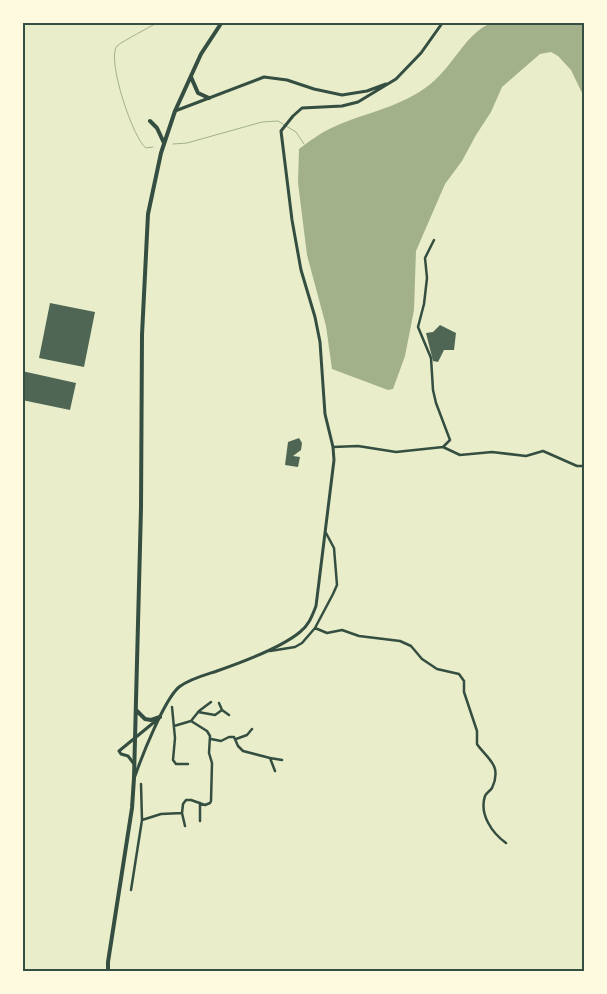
<svg xmlns="http://www.w3.org/2000/svg" width="607" height="994" font-family="Cabin,sans-serif">
  <style>
    .water { fill: #a3b18a }
    .lines { fill: none; stroke-linecap: round; stroke-linejoin: round }
    .stream { stroke: #a3b18a; stroke-width: 1 }
    .building { fill: #4f6655 }
    .minor { stroke: #344e41; stroke-width: 2.5 }
    .tertiary { stroke: #344e41; stroke-width: 3 }
    .secondary { stroke: #344e41; stroke-width: 4 }
    .neatline { fill: none; stroke: #344e41; stroke-width: 2 }
  </style>
  <rect width="100%" height="100%" fill="#e9edc9"/>
  <!-- water -->
  <path class="water" d="M491,23H584V97L571,70L558,56L551,52L540,54L502,87L491,112L476,135L462,161L445,184L416,251L414,310L405,356L393,389L388,390L332,369L326,326L307,255L298,183L299,149C311,140 323,131 338,125C371,111 408,105 435,80C455,62 466,34 491,23Z"/>
  <g class="lines">
    <!-- stream -->
    <path class="stream" d="M173,144L187,143L262,122L278,121L296,132L304,144
      M153,147L146,148C133,139 106,58 117,46C124,40 149,28 158,22"/>
  </g>
  <!-- building -->
  <path class="building" d="M50,303L95,312L84,367L39,358Z
    M440,325L456,333L454,350H444L438,362L433,361L426,333L433,332Z
    M22,371L76,383L70,410L22,400Z
    M299,438L302,443L301,450L293,456L300,457L298,467L285,465L288,442Z"/>
  <g class="lines">
    <!-- minor -->
    <path class="minor" d="M333,447L358,446L396,452L443,447L450,440L436,403L433,390L431,358L418,327L424,304L427,278L425,258L434,240
      M443,447L460,455L492,452L526,456L543,451L577,466H584
      M315,628L327,633L342,630L359,636L400,641L411,646L422,659L437,669L459,674L464,681V692L477,731V744C482,752 493,760 495,769C496,774 495,782 492,788C490,791 486,793 485,796C479,814 492,833 506,843
      M270,651L295,647L302,643L315,628L333,594L337,585L334,548L326,533
      M172,707L175,738L173,760L176,764H188
      M222,710L229,715
      M198,712L215,715L222,710L219,703
      M191,721L199,711L211,702
      M211,739L221,741L229,737H234L238,746L243,751L270,758L275,771
      M236,739L247,735L252,729
      M270,758L282,760
      M200,803V821
      M182,813L185,826
      M142,820L161,814L182,813L183,804L186,800H191L205,805L210,803L211,801L212,763L209,753L210,736L207,731L191,721L174,726
      M131,890L142,820L141,784"/>
    <!-- tertiary -->
    <path class="tertiary" d="M175,111L264,77L287,80L314,89L342,95L367,91L386,84
      M134,764L128,756L121,754L119,751L158,719
      M135,776C142,756 164,700 179,687C189,679 205,675 217,671C240,663 282,647 300,632C309,625 312,616 316,606L334,460L333,447L325,414L320,342L315,317L301,270L292,220L281,131L293,116L302,108L342,106L358,102L396,79L421,53L443,22"/>
    <!-- secondary -->
    <path class="secondary" d="M191,77L198,93L209,98
      M150,121L157,128L164,143
      M136,710L145,719L151,720L160,717
      M108,972V962L132,808L134,778L141,508L142,335L148,214L161,153L175,111L201,54L222,22"/>
  </g>
  <!-- border -->
  <rect width="607" height="994" fill="none" stroke="#fefae0" stroke-width="48"/>
  <rect x="24" y="24" width="559" height="946" class="neatline"/>
</svg>
